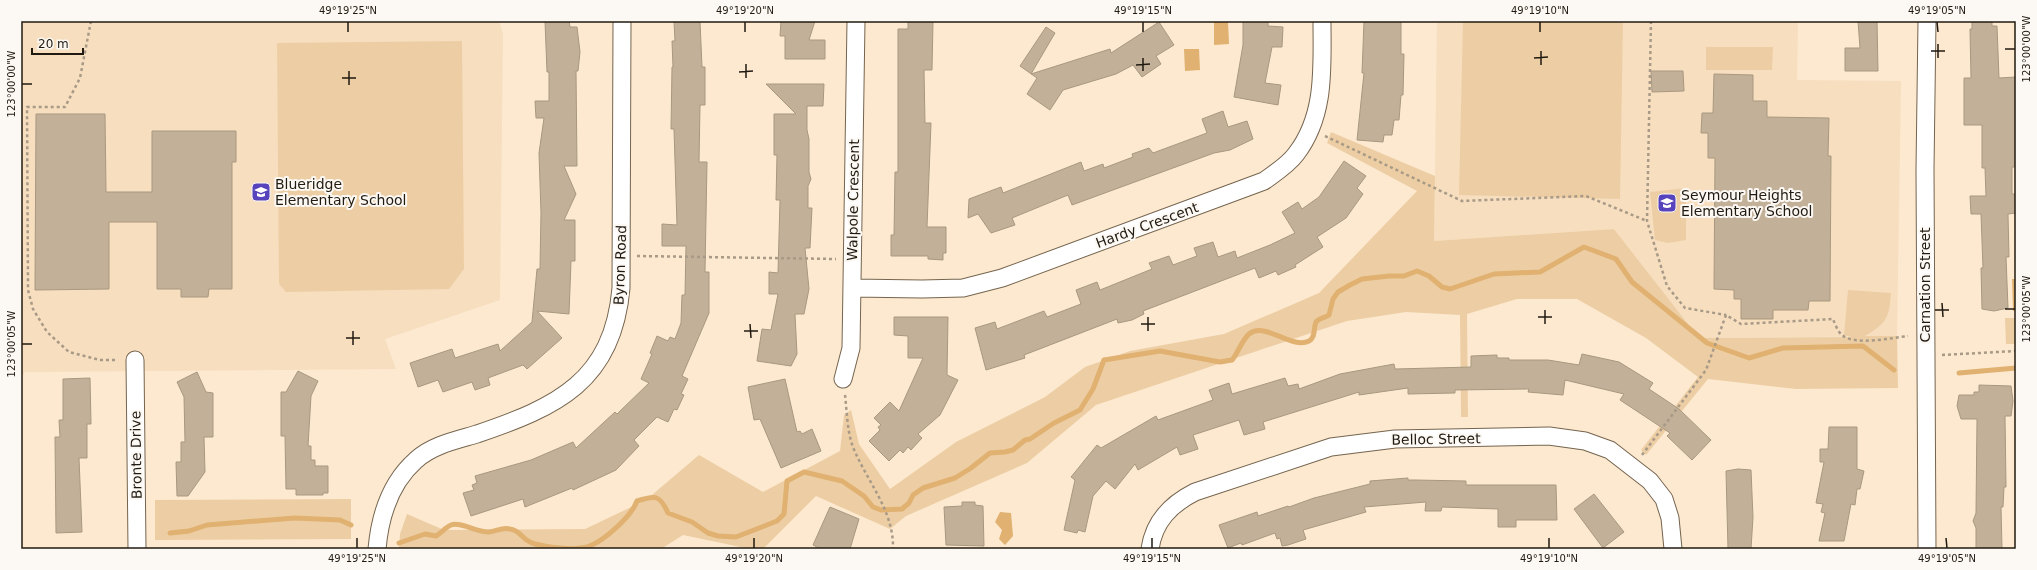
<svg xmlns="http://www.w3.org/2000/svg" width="2037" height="570" font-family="'DejaVu Sans',sans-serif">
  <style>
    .built { fill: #f6debf }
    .green { fill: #edcea4 }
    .water { fill: #e0b170 }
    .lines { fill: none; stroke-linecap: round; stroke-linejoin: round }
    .stream { stroke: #e0b170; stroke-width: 5 }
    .building { fill: #c3b099; stroke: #a99880 }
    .street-casing { stroke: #75644e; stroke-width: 19 }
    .path { stroke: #a89a87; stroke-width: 2.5; stroke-dasharray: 3 3; stroke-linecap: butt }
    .street { stroke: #fff; stroke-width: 17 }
    .ticks { fill: none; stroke: #211a11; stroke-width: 1.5 }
    .labels { text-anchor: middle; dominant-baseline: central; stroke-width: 4; stroke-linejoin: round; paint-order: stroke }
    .poi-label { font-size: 14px; fill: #211a11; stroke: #fcf8f3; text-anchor: start }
    .street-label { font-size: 14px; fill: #211a11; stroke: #fcf8f3 }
    .neatline { fill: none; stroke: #211a11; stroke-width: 1.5 }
    .ticks-label { font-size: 10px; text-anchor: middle; fill: #211a11 }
  </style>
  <rect width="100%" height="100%" fill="#fce9d0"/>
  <!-- built -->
  <path class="built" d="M21,21H499L503,34L500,300L385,339L396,369L24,372V375H21Z
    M1437,21H1798L1797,80L1901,81L1897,336L1699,338L1614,229L1434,241Z"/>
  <!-- green -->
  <path class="green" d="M1463,21H1623L1620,199L1459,195Z
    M462,41L464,269L449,289L286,292L279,284L277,43Z
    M1706,47H1773L1772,70H1706Z
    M1331,132L1435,176L1434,241L1614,229L1699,338L1851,337L1844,335L1848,290L1891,293C1889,318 1887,323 1865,336H1897L1898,388L1796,389L1708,379L1646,455L1641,450L1698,377L1646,338L1577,299H1517L1467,314L1468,417H1461L1460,315L1406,312L1347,321L1096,405L1027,463L906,516L890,529L816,496L763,549H750L683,535L661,549H399L400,534L407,514L444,530L585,529L646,500L699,455L763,492L840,451L844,415L851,410L859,444L890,489L956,442L1045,397L1085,367L1130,351L1224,334L1319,293L1417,191L1327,143Z
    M1686,188V240L1668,243L1655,240L1650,192Z
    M2005,318H2016V344H2006Z
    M351,499V539L155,540V500Z"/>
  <!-- water -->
  <path class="water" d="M1214,22H1228L1229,44L1214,45Z
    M1184,49H1199L1200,70L1185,71Z
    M2012,279H2016V311H2013Z
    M1000,512L1011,513L1013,536L1005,545L999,539L1002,530L995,522Z"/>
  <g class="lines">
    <!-- stream -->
    <path class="stream" d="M1959,373L2016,368
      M170,533L189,531L207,525L295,518L340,520L351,525
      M399,543L425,534L436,536C441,533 446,527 451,525C460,521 478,533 489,532C497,531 503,527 510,529C521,530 522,541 535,544C548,547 567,550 581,548C599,547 631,517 637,501C656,495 660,495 668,513L692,522L708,533L718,536L736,537L777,521L784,514L787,481L804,472L842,481L864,496L873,507L881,510L902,509L909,503L913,495L923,488L955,478L971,468L990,453L1005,452L1013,450L1025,440L1030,439L1054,423L1080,410L1093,389L1104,360L1160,351L1220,362L1232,360C1238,353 1242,340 1249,334C1265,321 1292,350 1309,341C1316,337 1313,329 1316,322C1319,318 1325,318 1329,315L1333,299L1338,292L1350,285L1362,279L1389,276H1404L1417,271L1429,276L1442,287L1450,289L1494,274L1540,272L1584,247L1616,259L1632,282L1707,343L1749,358L1783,348L1863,346L1894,370"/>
  </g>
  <!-- building -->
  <path class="building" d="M545,21H569L570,27H577L580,52L578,71H576L577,166H564L576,194L564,220H575V261H571L569,314L537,311L562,338L527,369L523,365L488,378L490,385L475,390L472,382L443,392L438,380L418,387L410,363L452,349L455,358L498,344L500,351L532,322L537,269H540L541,213L539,153L544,118H536L535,101H549V72H547Z
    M674,21H700L702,67H705V105H700L699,162H707L705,272H709V313L682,376L688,379L681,394L684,395L677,410L674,409L668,422L657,417L634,440L639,446L616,470L573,490L572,488L525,507L523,499L471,516L463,493L474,490L472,485L477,483L475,476L531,460L573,442L576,448L615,412L617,414L649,383L641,379L652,354L650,353L657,336L668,341L670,337L675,339L681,323L682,295H685L686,246H662V224L677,225L674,129H671L672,67H673L672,41H675Z
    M781,21H815L809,40H825V59H785V36H780Z
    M908,21H933L932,70H924L925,123H931L927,227H946V253H943V260L928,259V256H891V235H894L895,172H898V29H908Z
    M1243,21H1268V26L1283,27L1282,47H1272L1265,83L1281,85L1278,105L1234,97L1243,45Z
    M1364,21H1401V54H1404L1403,95H1401L1399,120H1394L1392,135H1384L1383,142L1357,140L1364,73H1362Z
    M1858,21H1877L1878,71H1845V48H1860Z
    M1972,21H1992V26H1997L1999,78L2016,77V167H2012V194H2016V213L2008,214L2009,257H2006L2008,308L1994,311L1982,309L1981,268H1983L1981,214H1971L1970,196H1986L1985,168H1982V125H1964V78H1971L1970,29H1972Z
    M1159,22L1174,45L1156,56L1161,64L1142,77L1133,65L1116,74L1063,90L1050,110L1027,94L1037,78L1020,66L1046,27L1055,33L1031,74L1110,49L1111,53Z
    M1651,71H1683L1684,91L1652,92Z
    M1714,74L1753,75V101H1767V117L1829,118L1828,156H1831L1830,301H1809L1808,310H1773V319H1741V299H1734V290L1714,289L1715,158H1708V133H1701L1702,113H1713Z
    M766,84H824L823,106H807V130L809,139V172L811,179L808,186V208H812L810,248H805L809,289L804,314H795L797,354L791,366L757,361L762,329L771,330L778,294H769V272L778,273L780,200H776L777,155H774V114H796Z
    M1223,111L1228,127L1247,121L1253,139L1230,150L1214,153L1072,205L1068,195L1012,218L1015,225L991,233L978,214L968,218L969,199L1001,187L1003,193L1081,162L1084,171L1103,164L1104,168L1133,157L1132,154L1149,148L1153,153L1207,133L1202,119Z
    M36,114H105L106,192H152V131H236V162H232V289H209L208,297H181V289H157V222H109V289L35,290Z
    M1344,161L1366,176L1357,188L1363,194L1346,218L1317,237L1323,247L1295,265L1296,267L1278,275L1276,271L1259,278L1255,268L1143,311L1144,314L1132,320L1118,323L1117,319L1024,355L1025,358L986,370L975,328L995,322L997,329L1044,311L1047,317L1081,304L1076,290L1097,282L1100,290L1152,269L1149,263L1169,256L1173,265L1197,256L1194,248L1213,242L1218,257L1235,251L1237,258L1270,245L1295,233L1282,212L1298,202L1302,209L1319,197Z
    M894,317H948L947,375L958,380L940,415L918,434L922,438L911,450L908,447L903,453L900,450L889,461L869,441L880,430L878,427L881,425L874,418L890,402L899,411L923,358H908V336L894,335Z
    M1582,354L1619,362L1653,383L1649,389L1679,409L1711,440L1692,460L1667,436L1670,433L1620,400L1624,394L1565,380L1563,395L1528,392L1529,389L1455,390V393L1408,394V388L1359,395V392L1263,422L1265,429L1244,435L1239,420L1193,435L1198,449L1180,455L1177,447L1138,470L1135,464L1115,489L1106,481L1093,496L1085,532L1078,530L1077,533L1064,530L1075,480L1071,477L1097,445L1101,448L1156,416L1158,420L1213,400L1209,390L1229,383L1232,394L1285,378L1288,386L1298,384L1299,389L1340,374L1394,364L1395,369L1471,367V356L1497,355V358H1509V360H1548L1579,365Z
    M298,371L318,381L311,396L308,446H311V460H315V466H328V493H323V495H296V489H286L285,436H281V392H286Z
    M197,372L206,392L213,393V437H204L205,472L188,496H177L176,462H181V442H185L184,397L177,382Z
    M90,378L91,424H87V458H79L82,532L56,533L55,437H60L59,420H63V379Z
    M785,379L797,432L800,431L802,434L812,429L821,451L781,468L760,419L754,420L748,387Z
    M1979,385L2011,386L2013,401L2011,416H2005L2006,487H2004L2003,507H2001L2002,549H1976V528L1973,521L1976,513L1977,419H1961L1957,406L1959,395H1974V392H1979Z
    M1829,427H1857V469L1864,471L1860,489H1857L1855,505L1851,504L1844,541H1819L1825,513L1821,512L1823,504L1816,503L1824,462H1820V449H1828Z
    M1738,469L1751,470L1753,517L1751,549H1728L1726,471Z
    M1408,478V480H1415L1466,481V485H1556L1557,520H1516V527H1498V509L1442,507L1441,511H1425L1426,502L1364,507L1366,512L1303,530L1306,539L1288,545L1282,546L1280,538L1277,539L1275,533L1242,545L1241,543L1228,548L1219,525L1257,512L1258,516L1288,506L1289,507L1314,498L1370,484V481Z
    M1594,494L1624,532L1603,548L1574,509Z
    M962,502H975V505L983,506L984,546L946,545L944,507L962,506Z
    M830,507L859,519L850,549H821L813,545Z"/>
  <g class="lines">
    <!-- street casing -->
    <g class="street-casing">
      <path id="street" d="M853,288L922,289L963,288L1002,278L1264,181C1275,173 1288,165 1296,154C1326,115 1322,67 1322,21
        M135,360L137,549
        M843,379L851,348L856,21
        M377,549C380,515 390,483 416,460C432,445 457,440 477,434C557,407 613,381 621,288L622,21
        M1150,549C1154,521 1171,504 1195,492L1331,447L1395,439L1549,436L1585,441L1610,450L1650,481L1664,499L1670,518L1673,549
        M1927,549L1925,169L1927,21"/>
    </g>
    <!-- path -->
    <path class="path" d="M91,21L80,78L65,107H27L28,290L33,309L47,332L69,352L100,360H118
      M1651,21L1647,221L1667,286L1685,308L1726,315
      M1325,136L1462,201L1586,196L1647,221
      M637,256L836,259
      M1942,355L2016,351
      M845,395C847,412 847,431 853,447C867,482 894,510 893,549
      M1642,455L1706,370L1726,315L1741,324L1833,319C1835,324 1838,332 1842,335C1855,346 1891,338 1908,336"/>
    <!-- street -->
    <use href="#street" class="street"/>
  </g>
  <!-- ticks -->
  <path class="ticks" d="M348,22V32M745,22V32M1143,22V32M1540,22V32M1937,22L1938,32M1938,44V58M2005,49H2015M1541,51V65M1931,51H1945M1143,58V71M1534,58L1548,57M746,64V78M1136,65L1150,64M349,71V85M739,72L753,71M342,78H356M22,84H32M1942,303L1943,317M2005,309H2015M1545,310V324M1935,310H1949M1148,317V331M1538,317H1552M750,324L751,338M1141,324H1155M353,331V345M744,331H758M346,338H360M22,344H32M357,538V548M754,538V548M1152,538V548M1549,538V548M1946,538L1947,548"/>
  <!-- icons -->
  <defs>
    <g id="school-square" transform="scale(1)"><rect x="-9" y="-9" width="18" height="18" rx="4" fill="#5744bc" stroke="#fcf8f3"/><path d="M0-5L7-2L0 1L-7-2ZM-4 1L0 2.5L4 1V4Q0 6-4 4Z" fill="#fff"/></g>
  </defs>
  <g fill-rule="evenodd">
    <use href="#school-square" x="261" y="192"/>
    <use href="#school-square" x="1667" y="203"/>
  </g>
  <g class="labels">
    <!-- poi labels -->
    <g class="poi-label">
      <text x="275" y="184">Blueridge<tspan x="275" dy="16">Elementary School</tspan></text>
      <text x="1681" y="195">Seymour Heights<tspan x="1681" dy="16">Elementary School</tspan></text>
    </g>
    <!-- street labels -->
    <g class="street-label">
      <text transform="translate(853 200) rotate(-89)">Walpole Crescent</text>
      <text transform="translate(1147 225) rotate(-20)">Hardy Crescent</text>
      <text transform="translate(620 265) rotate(-88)">Byron Road</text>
      <text transform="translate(1925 285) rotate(-90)">Carnation Street</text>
      <text transform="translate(1436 439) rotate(-1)">Belloc Street</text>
      <text transform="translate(136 455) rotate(-91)">Bronte Drive</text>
    </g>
  </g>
  <!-- border -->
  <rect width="2037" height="570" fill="none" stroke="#fcf8f3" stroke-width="44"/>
  <!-- scale -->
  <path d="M32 48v6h51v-6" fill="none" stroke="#211a11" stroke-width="2"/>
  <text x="38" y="48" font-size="12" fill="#211a11" stroke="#fcf8f3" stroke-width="3" paint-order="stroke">20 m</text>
  <rect x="22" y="22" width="1993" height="526" class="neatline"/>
  <g class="ticks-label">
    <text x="348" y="14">49°19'25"N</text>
    <text x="745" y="14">49°19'20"N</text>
    <text x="1143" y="14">49°19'15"N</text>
    <text x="1540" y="14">49°19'10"N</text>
    <text x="1937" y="14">49°19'05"N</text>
    <text transform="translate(2026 49) rotate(-90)" y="4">123°00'00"W</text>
    <text transform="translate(11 84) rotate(-90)" y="4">123°00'00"W</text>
    <text transform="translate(2026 309) rotate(-90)" y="4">123°00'05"W</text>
    <text transform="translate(11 344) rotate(-90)" y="4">123°00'05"W</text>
    <text x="357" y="562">49°19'25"N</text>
    <text x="754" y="562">49°19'20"N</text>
    <text x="1152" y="562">49°19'15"N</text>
    <text x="1549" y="562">49°19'10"N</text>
    <text x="1947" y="562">49°19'05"N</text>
  </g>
</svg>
